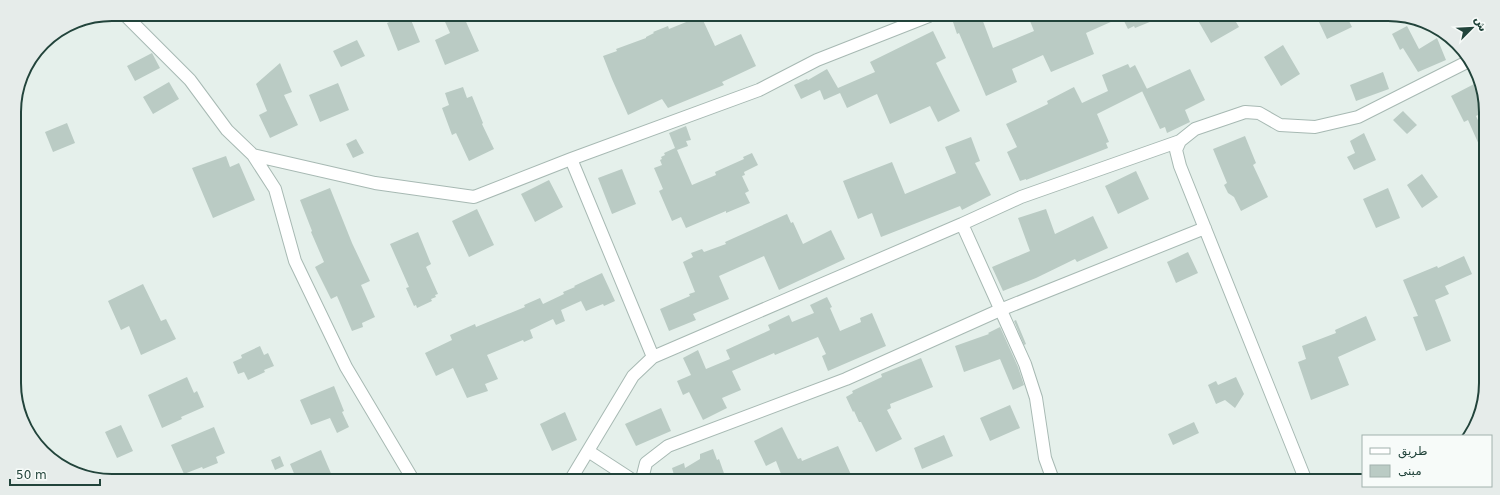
<svg xmlns="http://www.w3.org/2000/svg" width="1500" height="495" font-family="'DejaVu Sans',Cairo,sans-serif">
  <style>
    .building { fill: #bacbc4 }
    .lines { fill: none; stroke-linecap: round; stroke-linejoin: round }
    .minor-casing { stroke: #a7b9b3; stroke-width: 14 }
    .minor { stroke: #fff; stroke-width: 12 }
    .rim { fill: none; stroke: #22443b; stroke-width: 2 }
  </style>
  <rect width="100%" height="100%" fill="#e5f0eb"/>
  <!-- building -->
  <path class="building" d="M406,15H409L420,42L398,51L387,23Z
    M442,15H463L479,51L445,65L435,40L450,33Z
    M701,16L715,46L741,34L756,66L722,82L724,85L668,108L662,99L628,115L612,79L603,56L617,51L616,49L646,38V37L654,33L653,32L668,26L669,29Z
    M951,16H981L993,48L1034,31L1028,16L1162,17L1135,28L1134,26L1128,29L1122,17L1086,33L1094,54L1051,72L1043,55L1012,69L1017,82L986,96L959,33L957,34Z
    M1196,17H1233L1239,27L1211,43Z
    M1329,17H1347L1352,27L1327,39L1319,22Z
    M1407,26L1419,49L1437,38L1446,60L1418,72L1403,48L1400,50L1392,34Z
    M933,31L946,58L936,63L960,111L938,122L930,106L890,124L877,94L847,108L840,93L824,100L820,90L801,99L794,85L807,79L808,80L827,69L838,88L875,72L870,62Z
    M357,40L365,56L341,67L333,51Z
    M1283,45L1300,74L1281,86L1264,57Z
    M152,53L160,68L135,81L127,66Z
    M280,63L292,92L284,95L298,125L270,138L259,115L267,111L256,84Z
    M1128,64L1130,68L1135,65L1147,89L1097,114L1109,142L1106,143L1108,148L1026,180V179L1020,181L1007,152L1017,147L1006,124L1048,104L1047,101L1074,87L1082,103L1108,91L1102,75Z
    M1190,69L1205,100L1185,110L1190,122L1167,133L1165,127L1160,129L1142,91Z
    M1383,72L1389,89L1356,101L1350,85Z
    M169,82L179,99L153,114L143,97Z
    M1478,82L1484,94V112L1476,116L1484,133V156L1468,120L1464,122L1451,96Z
    M338,83L349,110L320,122L309,95Z
    M463,87L467,98L472,96L483,123L482,124L494,149L469,161L456,133L452,135L442,108L449,105L445,93Z
    M1403,111L1417,125L1407,134L1393,120Z
    M67,123L75,143L53,152L45,132Z
    M686,126L691,140L686,141L688,146L677,150L692,185L716,175L715,172L744,159L743,157L752,153L758,165L744,172L745,175L742,176L749,191L745,193L750,203L726,213V211L686,228L681,217L672,221L659,191L663,189L654,168L662,165L660,160L662,159L661,157L665,155L664,153L675,148L669,133Z
    M1364,133L1376,160L1354,170L1347,157L1355,153L1350,141Z
    M1245,136L1256,163L1253,165L1268,197L1241,211L1234,197L1228,193L1224,185L1227,183L1213,149Z
    M971,137L980,161L975,163L991,195L962,210L960,206L881,237L872,213L858,219L843,181L892,162L905,194L956,173L945,147Z
    M356,139L364,153L353,158L346,144Z
    M226,156L230,167L239,163L255,200L213,218L192,168Z
    M622,169L636,204L612,214L598,178Z
    M1136,171L1149,199L1118,214L1105,186Z
    M1422,174L1438,197L1422,208L1407,185Z
    M549,180L563,207L535,222L521,194Z
    M330,188L352,243L370,281L361,285L375,317L362,323L363,327L352,331L337,296L331,299L315,267L324,262L311,232L312,231L300,200Z
    M1388,188L1400,218L1376,228L1363,199Z
    M477,209L494,245L469,257L452,221Z
    M1046,209L1055,234L1093,216L1108,248L1077,262L1075,259L1036,278L1003,291L992,267L1030,251L1018,218Z
    M787,214L791,223L793,222L803,244L831,230L845,259L779,290L764,256L719,276L729,299L693,314L696,320L669,331L660,309L690,296L689,294L695,292L683,262L693,257L691,253L702,249L704,252L726,244L725,242Z
    M418,232L431,264L426,267L438,294L435,295L436,297L431,299L432,301L417,308L416,305L414,306L406,288L409,287L390,244Z
    M1188,252L1198,273L1176,283L1167,262Z
    M1464,256L1472,274L1445,286L1449,294L1435,300L1451,341L1426,351L1413,317L1418,316L1403,280L1437,266L1438,268Z
    M602,273L615,301L604,306L603,304L586,311L581,301L561,310L565,321L556,325L553,319L530,330L533,338L524,342L523,340L487,355L498,379L485,384L488,391L467,398L453,368L436,376L425,353L452,340L450,335L475,324L476,327L525,307L524,305L540,298L543,304L564,294L563,292L575,287L574,286Z
    M143,284L161,321L166,319L176,339L141,355L129,326L121,330L108,301Z
    M827,297L832,307L830,308L840,331L861,322L860,318L872,313L886,346L828,371L822,356L826,354L818,337L775,355L774,353L732,371L741,390L722,398L727,408L703,420L689,392L683,395L677,381L691,375L683,358L698,350L706,369L730,359L726,350L770,330L768,325L789,315L792,322L814,313L810,305Z
    M1366,316L1376,340L1338,357L1349,385L1311,400L1298,362L1306,359L1302,346L1336,333L1335,330Z
    M1016,320L1026,344L1024,345L1014,321Z
    M1000,327L1018,367L1024,385L1013,390L1000,359L964,372L955,346L989,334L988,333Z
    M260,346L264,355L268,353L274,366L264,370L265,372L248,380L244,372L238,374L233,362L242,358L241,355Z
    M921,358L933,387L890,404L891,408L887,410L902,439L876,452L861,422H859L854,411L853,412L846,397L853,393L852,391L882,377L881,374Z
    M187,377L194,393L197,391L204,407L181,417L182,419L162,428L148,395Z
    M1236,377L1244,394L1235,408L1225,400L1216,404L1208,385L1216,381L1218,385Z
    M334,386L344,411L342,412L349,427L337,433L330,418L311,425L300,400Z
    M1010,405L1020,428L990,441L980,418Z
    M661,408L671,431L636,446L625,424Z
    M565,412L577,440L552,451L540,424Z
    M1194,422L1199,433L1173,445L1168,434Z
    M121,425L133,451L117,458L105,432Z
    M214,427L225,453L216,457L218,463L203,469L202,467L184,474L171,445Z
    M782,427L798,459L801,458L802,461L838,446L853,479H783L776,461L766,466L754,441Z
    M944,435L953,456L922,469L914,448Z
    M713,449L717,460L719,459L726,479H667L674,475L672,468L684,463L685,468L700,459V454Z
    M321,450L333,478H296L290,464Z
    M280,456L284,466L275,470L271,460Z"/>
  <g class="lines">
    <!-- minor casing -->
    <g class="minor-casing">
      <path id="minor" d="M124,14L190,80L227,130L253,155L375,183L474,197L571,159L759,90L817,60L929,16
        M253,155L275,189L295,261L346,367L412,478
        M571,159L653,357
        M962,224L1025,364L1036,398L1045,458L1053,480
        M588,451L631,479
        M571,479L633,376L653,357L962,224L1021,197L1180,141
        M642,479L646,463L668,446L846,379L1000,310L1205,228
        M1306,481L1180,166L1176,150L1180,141L1195,129L1245,112L1259,113L1280,125L1315,127L1358,117L1469,61"/>
    </g>
    <!-- minor -->
    <use href="#minor" class="minor"/>
  </g>
  <!-- crop -->
  <path d="M0 0H1500V495H0ZM112 21H1388A91 91 0 0 1 1479 112V383A91 91 0 0 1 1388 474H112A91 91 0 0 1 21 383V112A91 91 0 0 1 112 21Z" fill="#e6ecea" fill-rule="evenodd"/>
  <path class="rim" d="M112 21H1388A91 91 0 0 1 1479 112V383A91 91 0 0 1 1388 474H112A91 91 0 0 1 21 383V112A91 91 0 0 1 112 21Z"/>
  <!-- legend -->
  <rect x="1362" y="435" width="130" height="52" fill="#f7fbf9" stroke="#a2b2ad"/>
  <rect x="1370" y="448" width="20" height="6" fill="#ffffff" stroke="#a2b2ad"/>
  <text x="1398" y="455" font-size="12" fill="#22443b">طريق</text>
  <rect x="1370" y="465" width="20" height="12" fill="#bacbc4" stroke="#a2b2ad"/>
  <text x="1398" y="475" font-size="12" fill="#22443b">مبنى</text>
  <!-- north arrow -->
  <g transform="translate(1472 28) rotate(66)" stroke="#f7fbf9" stroke-width="3" paint-order="stroke">
  <path d="M0-3L7 15L0 10L-7 15Z" fill="#22443b"/>
  <text y="-6" font-size="11" font-weight="bold" text-anchor="middle" fill="#22443b">ش</text>
  </g>
  <!-- scale -->
  <path d="M10 479v6h90v-6" fill="none" stroke="#22443b" stroke-width="2"/>
  <text x="16" y="479" font-size="12" fill="#22443b" stroke="#f7fbf9" stroke-width="3" paint-order="stroke">50 m</text>
</svg>
